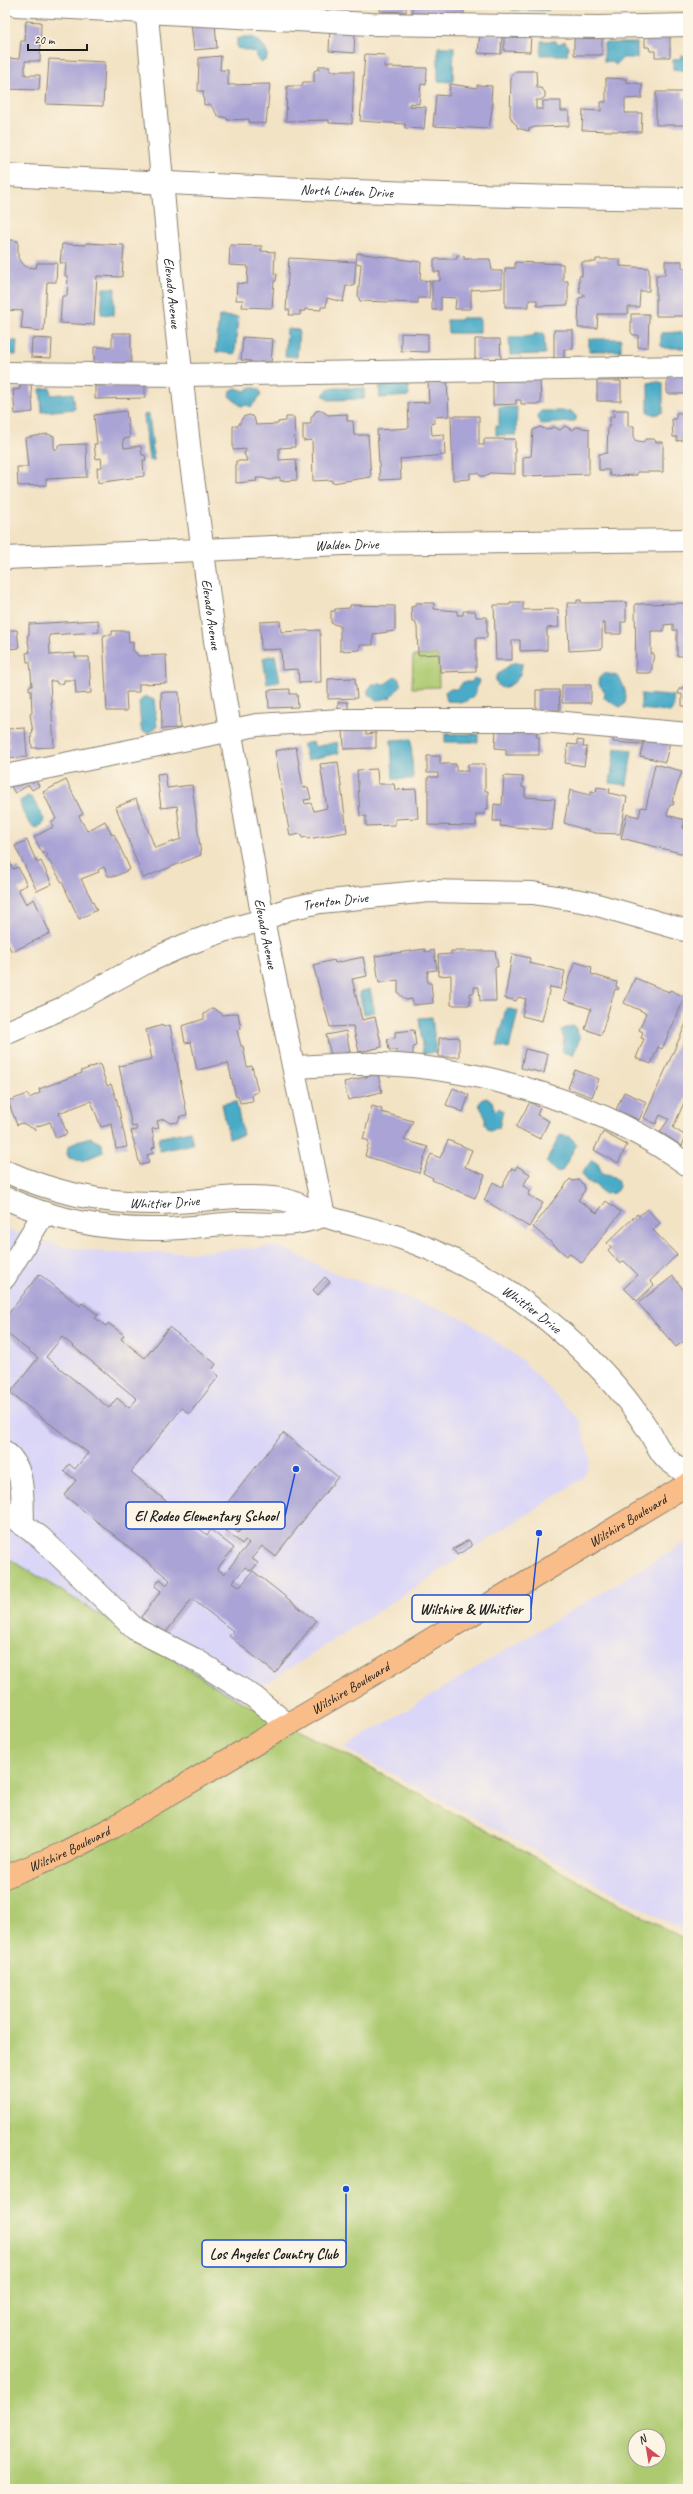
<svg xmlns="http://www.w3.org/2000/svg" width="693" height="2494" font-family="Caveat,sans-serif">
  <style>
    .built { fill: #dad6f7 }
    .green { fill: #adca71; stroke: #647346; fill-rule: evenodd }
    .water { fill: #49abc8; stroke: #326472 }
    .building { fill: #aaa4d6; fill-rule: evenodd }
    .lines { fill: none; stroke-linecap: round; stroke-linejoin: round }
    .minor-casing { stroke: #888070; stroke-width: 24 }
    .major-casing { stroke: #888070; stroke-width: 24 }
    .minor { stroke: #fff; stroke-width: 22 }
    .major { stroke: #f8bd89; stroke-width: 22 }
    .labels { text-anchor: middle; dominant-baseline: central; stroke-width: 3; stroke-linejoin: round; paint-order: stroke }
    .street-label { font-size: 14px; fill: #1c1c1c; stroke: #fcf5e5 }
    .leader { fill: none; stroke: #1d4ed8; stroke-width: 1.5 }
    .callout-dot { fill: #1d4ed8; stroke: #fcf5e5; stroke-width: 1.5 }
    .callout { fill: #fcf5e5; stroke: #1d4ed8; stroke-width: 1.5 }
    .callout-label { font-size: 15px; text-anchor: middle; font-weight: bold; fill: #1c1c1c }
  </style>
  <rect width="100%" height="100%" fill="#fcf5e5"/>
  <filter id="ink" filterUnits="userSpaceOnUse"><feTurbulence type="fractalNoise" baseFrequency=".025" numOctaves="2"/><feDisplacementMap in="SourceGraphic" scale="8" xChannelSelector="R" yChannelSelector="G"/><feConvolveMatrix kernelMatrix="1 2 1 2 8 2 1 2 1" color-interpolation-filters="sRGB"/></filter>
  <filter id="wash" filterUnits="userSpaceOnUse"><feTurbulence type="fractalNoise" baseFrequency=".012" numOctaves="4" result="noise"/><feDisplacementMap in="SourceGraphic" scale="16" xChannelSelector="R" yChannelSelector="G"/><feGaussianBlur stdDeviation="0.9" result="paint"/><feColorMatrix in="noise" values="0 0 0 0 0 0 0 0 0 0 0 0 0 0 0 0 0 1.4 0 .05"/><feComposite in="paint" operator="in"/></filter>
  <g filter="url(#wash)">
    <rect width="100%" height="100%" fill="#f3e3c5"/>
    <!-- built -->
    <path class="built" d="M5,1229L60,1246L109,1253L195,1252L278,1246L332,1272L381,1288L464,1319L523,1361L580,1421L591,1460L583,1478L240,1701L5,1556Z
      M688,1541V1933L344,1748L502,1652Z"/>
    <!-- green -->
    <path class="green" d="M438,655L439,687L412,688L413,656Z
      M5,1556L240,1701L351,1757L688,1941V2489H5ZM635,2436H659V2460H635Z"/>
    <!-- water -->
    <path class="water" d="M512,5H549V10H512Z
      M244,37C257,35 264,45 268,55L266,60L260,62L254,52L237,48V39Z
      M541,41H556L558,44L565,41L568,47L567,55H541Z
      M604,43H637V58H623L616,65L611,61L604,62Z
      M438,47H454L453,82L438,81Z
      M681,56H688V71L673,69V60L681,58Z
      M103,288H115L114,315L101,314Z
      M219,316L238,317L235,354L216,352Z
      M461,318H480V333H448L447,320H461Z
      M287,329L299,330L297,357L285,356Z
      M680,332L688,335V348H665L661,346V333Z
      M544,333L545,354L510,355L509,337L534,336V334Z
      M589,339H621V351H589Z
      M5,340L17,341L16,355L5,354Z
      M656,381L663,383V412L655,415L648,412V383Z
      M408,384L409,396L380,398L379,386Z
      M251,387L259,389L261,395L251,407L247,405L241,406L229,396L230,391L236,388L245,391Z
      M50,388L51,395L73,393L75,409L42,412L40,389Z
      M329,388H364V399L329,400L323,395Z
      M499,407H517L516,435H496V426H499Z
      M541,411H571L576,416V420L572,422L541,424L536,416Z
      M149,414L154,460L149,461L144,415Z
      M275,655L280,681L267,684L263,658Z
      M512,663H522C522,676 515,686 501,688L496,683V676Z
      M604,673L618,676C623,683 629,697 624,705L620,707L604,698L605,692L598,683L599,678Z
      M396,676L402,684L390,698L377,700L368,694V690L372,684H385Z
      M474,678L479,680L475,695L465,702L447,701L445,692L449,689H458L463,682H472Z
      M641,694L673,696L674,707L670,712L641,709Z
      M145,696L154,700L157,727L148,733L142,731L141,728L139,702Z
      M445,734H478V742H445Z
      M411,739L413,779H393L391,740Z
      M313,742L315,747L337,742L339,753L307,760L303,744Z
      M615,748L632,750L627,785L610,783Z
      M28,796L32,798L44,819L43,824L36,828C28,825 21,810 20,801Z
      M370,989L375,1012L364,1014L359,992Z
      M506,1008L518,1011L509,1049L497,1046Z
      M432,1017L436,1052L423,1054L419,1018Z
      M574,1025L580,1038L573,1055L562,1052L564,1039L561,1030Z
      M486,1098L492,1101L495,1111L499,1108L503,1111L499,1128L489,1130L485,1124V1116L479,1105L481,1100Z
      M236,1101L243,1135L229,1138L222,1104Z
      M190,1131L193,1144L160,1151L158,1138Z
      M560,1135L570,1137L577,1144L562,1171L556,1172L546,1162Z
      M91,1137L93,1140H97L102,1144L103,1152L82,1161L69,1158L67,1154L68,1147L77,1141Z
      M592,1160L598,1164L603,1175C612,1175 618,1177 619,1187L615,1193L604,1194C602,1192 599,1188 597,1186C589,1182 585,1183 582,1173Z"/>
    <g id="blocks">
      <!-- building -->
      <path class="building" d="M298,5H322V8Z
        M381,5H406V12L380,11Z
        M412,5H464V14L412,13Z
        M26,21L41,22L40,61H25V75H40L39,90L5,89V58L19,59L21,41H25Z
        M191,23H215L217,48L194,50Z
        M330,29L355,32L354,53L329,51Z
        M670,30V57H655V51H650L649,47H645V33Z
        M574,31L602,32V55H574Z
        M480,33L502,34L501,54L478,53Z
        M504,33H531L530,52L504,51Z
        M365,54L385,55L384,67L427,68L426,85L421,84L419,104L410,103L409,106L426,107L424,129L405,128V124L360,121Z
        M221,56L220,70H228V85L270,84L266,124L249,122V119L227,120V118L218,116L210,104L204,105L203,91H198L199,58Z
        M49,59L105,62L103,106L46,104Z
        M319,66H330V71H354L352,124L329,123V120L286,121L287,86H302L303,82H314V71L319,69Z
        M516,71H536L537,88H541L545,92V97L541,100H536V109H543V101H561V111H569V126L535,127L529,129V131L517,128V125L513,122L510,116L511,75Z
        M606,78L626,79V82L642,84V98L625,99V113H642L641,132L582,130L583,110L601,111V102H606Z
        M450,84L477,88V85L492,86L491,101L493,102L489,129L433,126L436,95L449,96Z
        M656,92H683V98H688V125H656Z
        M5,239L18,241V258L26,267L36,268L37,263H57L56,282H47L44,331L21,329L23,311L5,310Z
        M86,243L124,245L122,277L97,276L94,325L60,323L62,296H67L68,276H65L66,263H60L62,244L86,245Z
        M230,245L262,246L261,251L275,252L274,274H277L276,281H274L272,308L242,307L243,300H236L237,283L247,284L248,266L229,265Z
        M357,253L421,262L420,280L430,281L429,298H418V303L360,301L358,296L361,264L356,263L354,286H346L343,302L327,298L326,307H321V310L305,309V311H300V315H289L290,310H286L289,258L356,262Z
        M457,255L464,256V259H490L492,271H502V288L471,290V309H455L456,298L441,297V310H432V281H440V272H434V259H457Z
        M596,259H620V266L649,268V291H640L639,307H628V314H598L597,328H578L579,298L584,297V294L580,293L579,282V276H582V262H596Z
        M665,261H682V268H688V316H656V275H665Z
        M515,262L563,264V281H568V305L537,306V300H529V307H505V268H515Z
        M631,314H649L648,347H638V335H633L631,332Z
        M554,330H573V349H564V358H554Z
        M112,333H131V363H94V347H112Z
        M401,333L428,334V352L401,351Z
        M243,337L273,339L271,362H260V366L251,365V361L241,360Z
        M32,338L52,339L51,358L31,357Z
        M475,339H500L501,360H475Z
        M667,375H688V394H667Z
        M540,378L541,404H521V400H516V404L493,405V382H496V379Z
        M447,381L449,416L434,417V423L431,424L432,435L444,434L445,455L400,459L401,479L380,480L377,430L409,428L408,403L429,402L428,382Z
        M597,381H621V401H597Z
        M31,383L33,412L15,414L13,390L20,389V384Z
        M145,385V398L95,399V386Z
        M321,410L328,415L347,414V421H353L354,435H368L371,477L332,483V480L313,481L312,440L303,441V424H311V418L316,411Z
        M613,410H628V426H634V440L643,442L646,439H654L656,442H663V472H637V475L610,476L609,470H599V454L607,453L608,426H610V417H614Z
        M126,411L130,438L123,439L124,448L141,446L142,455H145L146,460H143L144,476L98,483L97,468L102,467L101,458L96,459L94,444H97L94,415Z
        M676,413H688V433L683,434V440L677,441V437H673L672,419H676Z
        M249,415L254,417L256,425L278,424V422L286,421V417H294L295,447L279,448V460L296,459L297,480L280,481V477L270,480L262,478H256L257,481L236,483V461H247L244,453L247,449L233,450V426H238L243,417Z
        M451,416H479V445H484V439H515V474L490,473L485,476H480L478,473H470V479L453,480Z
        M565,426L572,430L577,427L589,429V474L523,476V457L531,456L533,430L540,427L547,430L554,427L560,430Z
        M47,434L54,436V449H58V445L86,444L87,477L46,479V485L18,486L17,467H28L25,438Z
        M577,600H581V603L626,602V622H621V634H605V623H602V649L569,651L567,603H577Z
        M510,602H523V610L558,609L559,627L547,628V650L520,651V640H512V660H496L494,605H510Z
        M416,603H434V609L457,611V615H463V611H475L476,617H487V638H476V671L440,672L439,654L418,655L417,627L415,622H412L411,607L416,606Z
        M688,603V656H677V630H673V624L664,625V631H651V654H654L651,673H636L635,604Z
        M350,605L395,606V631L373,634V645H360V650L340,651V626L331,623V611H335V609L350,608Z
        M98,620L99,632L49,635L50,655L75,653V657H89L91,693L76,694L75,680H64V683L57,684L56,681H50L54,747L32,748L31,734L33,733L30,714L32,713L31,690H29V686H32L30,662H27L26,653L30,652L27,636L29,635V624Z
        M280,621L281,632L320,630L321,682L299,683L298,669L282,670L281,649L261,650L260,622Z
        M5,625L7,630H17L19,648L8,649L9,662L5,663Z
        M112,631H128L129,643L133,642V650L138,656L166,655L167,683L139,684V692H126L127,711H107L103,638L104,635H112Z
        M355,678L357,698L328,699V679Z
        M562,685H591V703H562Z
        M681,688H688V706H682V694H678L679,689Z
        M290,689V694H297L298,707L269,708L268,690Z
        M536,690H559L560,710H536Z
        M161,692H179L180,728L162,729Z
        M338,702H348V710L338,711Z
        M25,728L27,757L5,758V748L9,747L8,729Z
        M496,728L537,730L536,737H539V755H506V749L495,748Z
        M343,729H366V734L376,733V748L344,749Z
        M613,733L643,736L642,744L613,742Z
        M645,736L670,742L665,762L640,756Z
        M577,740L584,741L583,747H587L584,766L565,763L568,744L577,745Z
        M296,747L303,788L308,787L311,799L304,800L305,804L311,803L314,811L327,808L320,764L338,762L347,832L308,839V837L302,838L301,834L290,836L275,751Z
        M427,756H440V764H456V771H468V764H485V791H488V809H485V814H476V826L428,825V777H438V773H427Z
        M655,764L682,771L672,801L674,802L673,805H670L667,815L685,820L683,828L688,830V836L684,854L621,838L627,814L639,817L641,807L646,808Z
        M377,769L378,784H394L395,790L416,789L418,818L395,819V825L366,826V816H360L357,770Z
        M165,773L167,788L192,785L201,855L143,878L116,807L136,799L155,848L181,839L177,806L161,808L157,774Z
        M33,776L39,786L32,790L29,785L15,793L8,782Z
        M504,776L523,777L522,787L525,788V797L555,799L552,830L500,826L501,821H493L494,804L502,805Z
        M66,780L83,814L79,816L87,831L105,821L112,835L114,834L130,869L116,876H108L104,867L98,870L99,872L81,879L97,910L79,919L63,884L46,856L48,855L46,852L43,854L34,837L53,827L51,822L56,819L43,792Z
        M597,787L610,789L609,793L627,797L620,834L595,833L564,823L570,790L590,795L591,791L596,792Z
        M27,840L37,863L41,861L52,884L37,891L15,846Z
        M5,853L13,869L18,867L27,885L18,889L26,904L34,899L50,933L12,952L5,939V923L7,922L5,918Z
        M425,949V952L434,950L437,970L428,971L427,977L428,983H431L433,1003L413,1005L412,999L406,1000L398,993V980L379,983L375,956Z
        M451,951H495L498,967H495L496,1001H480L479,987H474V993H470V1005H451V975L439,976L438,955L451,954Z
        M512,954L530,958L529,963L565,971L561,989L550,987L542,1021L522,1016L526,999L518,997L516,1001L505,998Z
        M363,957L367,976L352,979L362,1020L375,1017L382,1047L359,1052L353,1026L330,1027L313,965L334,960L335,963Z
        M575,962L592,967L591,974L617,982L616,987L619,988L618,990L615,989L601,1035L585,1029L591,1009L564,1000L569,977Z
        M635,978L669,992L670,990L685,997L662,1049L658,1047L651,1064L636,1058L644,1039L641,1038L643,1032L639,1030L646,1013L624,1003Z
        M213,1008L223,1015L238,1013L241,1029L237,1030L241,1046H243L247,1067L252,1066L258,1092L252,1094L253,1101L240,1103L238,1096L236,1097L228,1063L197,1070L191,1042L185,1043L182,1026L204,1019V1014Z
        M688,1019V1093L673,1128L686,1136L682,1146L660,1132L669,1119L660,1115L656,1124L644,1118Z
        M163,1025V1027L170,1025L187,1115L181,1116L178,1122L170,1123L164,1119L157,1121L159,1128L152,1129L155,1147L152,1148L153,1153L147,1155L149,1163L140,1165L131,1131L137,1130L136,1126L132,1127L119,1066L152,1059L146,1030Z
        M414,1030L416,1045L413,1048V1055H396V1050H389L387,1039L395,1038V1032Z
        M346,1031L350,1052L331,1056L326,1035Z
        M459,1037V1057H439V1038Z
        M525,1049L548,1054L544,1073L521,1068Z
        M100,1064L107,1086L111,1084L117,1101L127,1147L116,1149L112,1124L101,1127L91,1101L59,1113L67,1134L56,1138L50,1122L35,1127L36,1130L22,1123L17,1125L8,1101L28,1094L29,1098L40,1093L39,1089L82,1073L81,1071Z
        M575,1070L599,1079L592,1097L568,1088Z
        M378,1074L382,1092L348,1100L344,1082Z
        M453,1088L469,1095L463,1112L446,1105Z
        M624,1092L647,1102L639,1120L616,1110Z
        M530,1102L540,1108L537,1115L549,1121L540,1139L516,1127Z
        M372,1106L382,1109L381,1112L413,1121L404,1140L428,1147L419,1173L365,1156L369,1141L363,1139Z
        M603,1132L627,1145L618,1163L594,1150Z
        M448,1140L472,1150L465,1167L485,1175L475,1198L432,1180L433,1178L423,1173L431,1154L440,1158Z
        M517,1166L530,1174L523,1186L531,1190L528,1195L543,1203L529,1227L484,1200L493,1182L502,1187L512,1168L515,1170Z
        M570,1179L573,1181L578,1180L584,1185L585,1190L578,1200L597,1213L606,1201L621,1212L582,1263L569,1253L567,1256L533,1227Z
        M647,1209L660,1223L653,1230L677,1255L650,1281L654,1285L637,1301L624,1288L638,1275L624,1261L620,1264L608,1250L611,1247L607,1243L637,1214L639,1216Z
        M39,1274L80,1306L82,1303L98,1315L95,1318L106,1326L108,1323L124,1335L121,1339L145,1358L169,1327L216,1364L212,1370L219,1376L189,1414L182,1408L131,1472L207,1535L211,1530L234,1548L217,1569L224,1574L249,1543L245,1540L242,1544L226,1531L230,1526L238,1533L241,1529L220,1512L283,1433L338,1477L275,1556L262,1546L252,1558L258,1563L251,1571L245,1567L233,1582L240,1587L253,1571L316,1621L275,1673L229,1636L233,1631L192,1599L163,1636L141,1617L161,1591L155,1586L160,1579L167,1585L170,1580L64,1495L76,1480L64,1471L69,1464L75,1469L88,1453L10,1393L38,1358L5,1332V1318ZM62,1337L137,1399L129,1408L117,1398L109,1408L46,1357Z
        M673,1276L688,1296V1338L676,1347L638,1303Z
        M325,1277L330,1282L318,1295L313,1290Z
        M469,1540L472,1546L457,1555L453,1549Z"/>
    </g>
  </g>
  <g filter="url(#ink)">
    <use href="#blocks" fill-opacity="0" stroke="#888070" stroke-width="1"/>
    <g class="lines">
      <!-- minor casing -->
      <g class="minor-casing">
        <g id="minor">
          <path d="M16,5L370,24L598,27L688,25"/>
          <path id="s1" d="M146,5L171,279L191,463L215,641L263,920L324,1216"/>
          <path id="s2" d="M5,175C233,187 460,197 688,199"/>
          <path d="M5,373L181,375L688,367"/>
          <path id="s3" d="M5,558L344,544L688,540"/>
          <path d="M5,776L257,725L341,720H532L688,734"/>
          <path id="s4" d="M5,1033L63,1008L147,962L185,945L223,931L263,920L288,909L320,902L429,891L533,893L587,902L688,931"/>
          <path d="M294,1067C323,1066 352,1063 381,1064C482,1068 606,1105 688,1165"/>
          <path id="s5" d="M5,1171C54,1193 104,1204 158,1203C199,1202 240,1193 281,1199C297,1201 309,1211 325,1216C349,1225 376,1229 401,1238C478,1265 547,1312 603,1372C619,1389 634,1408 647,1428C653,1437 658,1450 666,1458C672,1464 681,1469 688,1475"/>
          <path d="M5,1198C54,1220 105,1230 158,1229C186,1229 213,1224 240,1223C258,1223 276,1225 295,1223C304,1222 314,1219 324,1216"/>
          <path d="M5,1277L44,1213"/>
          <path d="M5,1452C26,1468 22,1500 23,1525"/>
          <path d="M5,1512L40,1537L135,1629L196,1660L254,1697L288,1725"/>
        </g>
      </g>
      <!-- major casing -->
      <g class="major-casing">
        <g id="major">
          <path id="s6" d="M5,1877L59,1855L114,1827L352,1687L688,1484"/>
        </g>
      </g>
      <!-- minor -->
      <use href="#minor" class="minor"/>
      <!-- major -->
      <use href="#major" class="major"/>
    </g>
  </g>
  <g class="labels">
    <!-- street labels -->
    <g class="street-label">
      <text stroke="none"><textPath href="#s2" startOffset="342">North Linden Drive</textPath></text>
      <text stroke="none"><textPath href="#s1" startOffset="289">Elevado Avenue</textPath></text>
      <text stroke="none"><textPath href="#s3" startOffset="342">Walden Drive</textPath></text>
      <text stroke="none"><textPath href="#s1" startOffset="613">Elevado Avenue</textPath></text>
      <text stroke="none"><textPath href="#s4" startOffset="358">Trenton Drive</textPath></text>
      <text stroke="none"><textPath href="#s1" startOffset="937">Elevado Avenue</textPath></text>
      <text stroke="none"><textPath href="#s5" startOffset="164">Whittier Drive</textPath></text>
      <text stroke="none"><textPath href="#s5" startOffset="557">Whittier Drive</textPath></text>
      <text stroke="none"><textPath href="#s6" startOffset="718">Wilshire Boulevard</textPath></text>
      <text stroke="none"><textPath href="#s6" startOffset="394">Wilshire Boulevard</textPath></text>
      <text stroke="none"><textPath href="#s6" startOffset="70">Wilshire Boulevard</textPath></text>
    </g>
  </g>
  <!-- callouts -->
  <path class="leader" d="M296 1469L285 1516M539 1533L531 1609M346 2189L346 2253"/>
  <g class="callout-dot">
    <circle cx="296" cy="1469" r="4"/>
    <circle cx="539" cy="1533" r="4"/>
    <circle cx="346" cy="2189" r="4"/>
  </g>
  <g class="callout">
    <rect x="126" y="1502" width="159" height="27" rx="4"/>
    <rect x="412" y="1595" width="119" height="27" rx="4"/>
    <rect x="202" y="2240" width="144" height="27" rx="4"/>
  </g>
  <g class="callout-label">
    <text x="206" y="1521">El Rodeo Elementary School</text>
    <text x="471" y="1614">Wilshire &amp; Whittier</text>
    <text x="274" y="2259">Los Angeles Country Club</text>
  </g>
  <!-- margin -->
  <rect width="693" height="2494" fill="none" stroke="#fcf5e5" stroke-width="20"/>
  <!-- north arrow -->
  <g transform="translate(647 2448) rotate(329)"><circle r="19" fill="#fcf5e5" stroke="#a29e95"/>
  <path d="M0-3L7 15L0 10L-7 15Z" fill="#d1495b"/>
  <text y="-6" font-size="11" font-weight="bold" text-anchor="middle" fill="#1c1c1c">N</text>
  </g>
  <!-- scale -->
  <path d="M28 44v6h59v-6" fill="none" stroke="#1c1c1c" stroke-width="2"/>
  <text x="34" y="44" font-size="12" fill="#1c1c1c" stroke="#fcf5e5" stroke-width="3" paint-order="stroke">20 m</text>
</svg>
